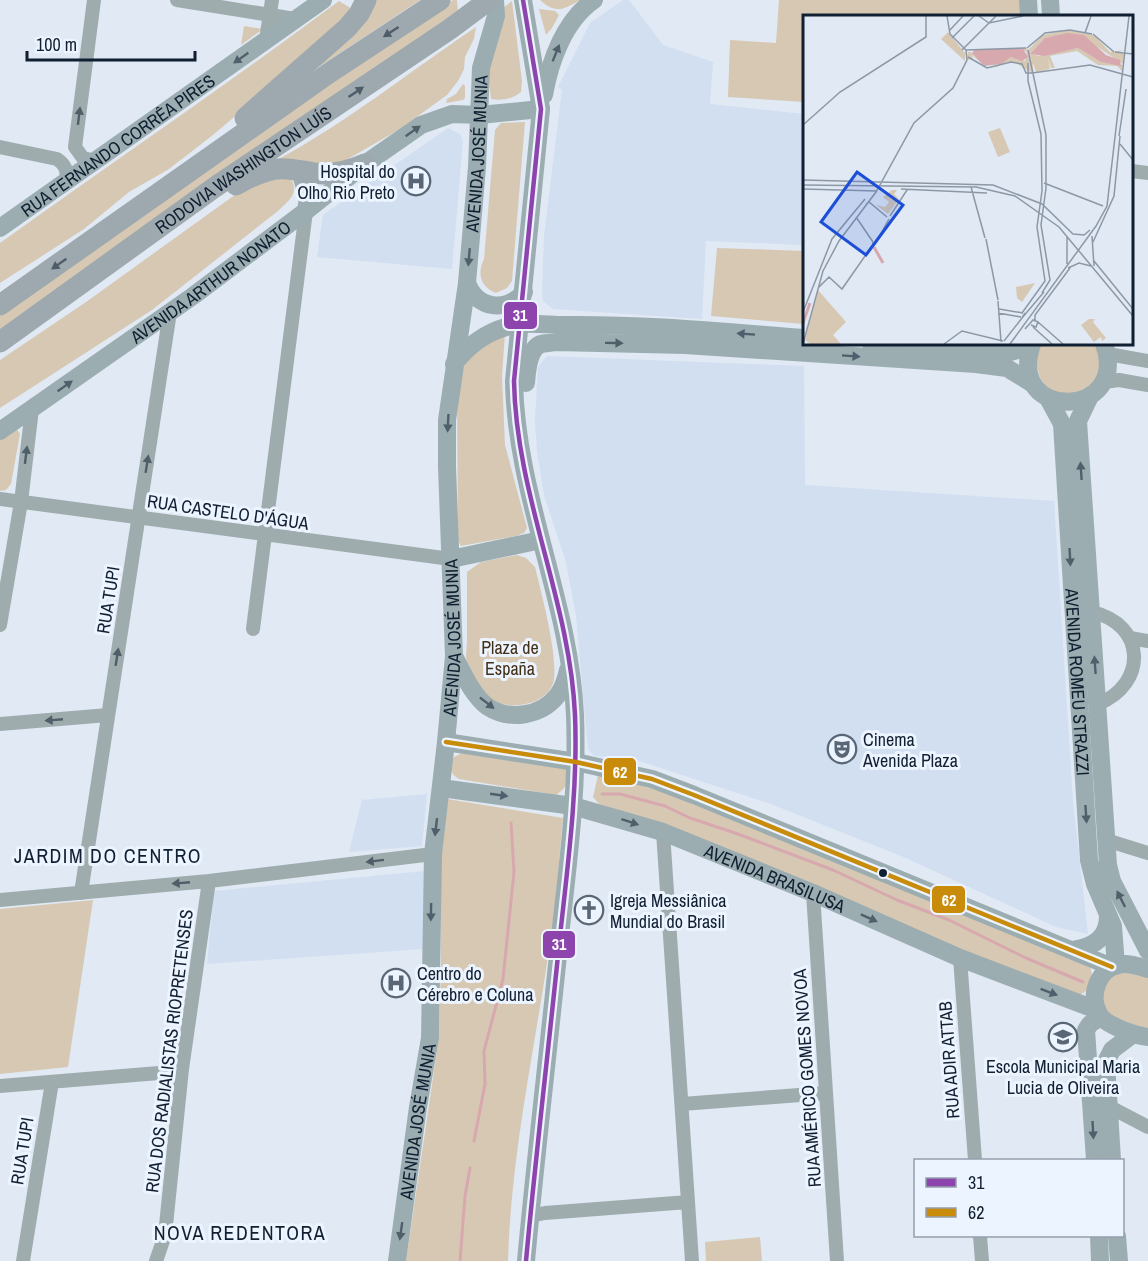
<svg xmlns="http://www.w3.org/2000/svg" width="1148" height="1261" font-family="'Archivo Narrow',sans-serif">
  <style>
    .built { fill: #d1dff1 }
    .green { fill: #d7c8b3 }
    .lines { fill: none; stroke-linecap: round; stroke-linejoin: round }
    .stream { stroke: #d8a8af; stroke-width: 3 }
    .minor { stroke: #9facae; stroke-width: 14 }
    .major { stroke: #9cadb1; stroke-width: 18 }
    .highway { stroke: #9da9ae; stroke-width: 21 }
    .bus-1-casing { stroke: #ecf4ff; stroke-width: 9 }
    .bus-2-casing { stroke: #ecf4ff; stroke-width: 9 }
    .bus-1 { stroke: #8e44ad; stroke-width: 4.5 }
    .bus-2 { stroke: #c98b0a; stroke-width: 4.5 }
    .oneway { fill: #4f5d69 }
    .oneway2 { fill: #4f5f6b }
    .oneway3 { fill: #505e69 }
    .bus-dot { fill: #101f31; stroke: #ecf4ff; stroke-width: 2 }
    .labels { text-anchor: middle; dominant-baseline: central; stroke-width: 6; stroke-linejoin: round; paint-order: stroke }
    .street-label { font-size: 18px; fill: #101f31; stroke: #ecf4ff }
    .poi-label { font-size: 18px; fill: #101f31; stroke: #ecf4ff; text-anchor: start }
    .park-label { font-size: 18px; fill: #433016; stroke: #ecf4ff }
    .neighbourhood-label { font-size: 20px; letter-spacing: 1.5px; fill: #101f31; stroke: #ecf4ff }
    .inset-river { fill: none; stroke: #d8a8af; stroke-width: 3 }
    .inset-road { fill: none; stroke: #8d98a6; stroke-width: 1.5 }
    .view { fill: #1d4ed8; fill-opacity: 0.15; stroke: #1d4ed8; stroke-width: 3 }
    .inset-edge { fill: none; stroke: #101f31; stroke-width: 3 }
    .line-badge { stroke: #ecf4ff; stroke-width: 2 }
    .badge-label { font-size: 16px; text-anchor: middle; font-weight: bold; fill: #fff }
  </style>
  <rect width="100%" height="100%" fill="#e0e9f4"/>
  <!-- built -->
  <path class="built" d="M623,0H629L663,45L713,62L710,104L804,114V245L706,241L702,319L553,309L543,301L542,292L544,236L562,90L558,87L590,23Z
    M448,128L460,134L463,141L452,269L317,257L323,215Z
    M547,356L804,366L805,485L1054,501L1073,802L1088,934L1056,927L906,858L771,804L633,759L594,756L588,749L576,616L566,562L544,495L537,451L535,420L538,367Z
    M427,794L422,846L349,852L362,800Z
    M425,871L424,949L207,964L214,891Z"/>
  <!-- green -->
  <path class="green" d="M373,0H420L299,80Z
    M453,0H457L458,12L0,332V313L179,186Z
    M540,0H580C563,10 556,14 540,0Z
    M779,0H1022V16H804V102L728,97L730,40L776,43Z
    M339,1L357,12L213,135L169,169L129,192L84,229L0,283V243C113,162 228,84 339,1Z
    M512,1L522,81L521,92C513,99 501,101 491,99L488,75L503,8Z
    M539,9L555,11L559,15L552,28L546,35Z
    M244,26L263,29L241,45Z
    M476,27L474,39L465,57L464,69L458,81L447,95L400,129L334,167L273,162C345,124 409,72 476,27Z
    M463,84L465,86V98L463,100L446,103L447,99L456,94Z
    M525,122L512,281L507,288L496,293C480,286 477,274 484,259L495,130L501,123Z
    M290,177C300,193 290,199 278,211L152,310L0,408V360L86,302L250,184Z
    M717,248L804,251V324L711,316Z
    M505,333L502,376L505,445L527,528L524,533L516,536L461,546L458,541L457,394C463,356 472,350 505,333Z
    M1041,344H1096C1097,350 1102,359 1101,366C1094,405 1041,405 1037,365C1035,356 1036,351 1041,344Z
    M16,428L20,434L11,484L6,490L0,491V435Z
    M517,555L526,558L535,567C542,596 557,651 554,679C550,707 503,713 485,695C481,690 469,669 467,663C465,657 467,647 467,641C467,618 467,595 467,572L481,562Z
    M464,752L565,766C570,780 568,787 556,795L459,779C449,773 450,768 452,758Z
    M598,775L646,783L1090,966C1095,983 1092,989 1076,997L654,823L599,804L593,797Z
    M447,799L563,818C559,857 557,897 551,936C536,1044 511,1151 508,1261H406L439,1037L441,967L440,853Z
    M93,900L68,1067L0,1074V909Z
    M1126,971L1148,976V1029H1141L1109,1015L1103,1007L1102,987L1107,979Z
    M760,1237L762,1261H706L705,1242Z"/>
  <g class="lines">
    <!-- stream -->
    <path class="stream" d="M602,794H620L665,806L690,818L738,834L833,870L897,900L949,920L1026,958L1083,982
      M474,1141L485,1084L484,1051L503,979L514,872L511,823
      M460,1261L465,1196L470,1168"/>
    <!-- minor -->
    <path class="minor" d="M94,0L75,147L83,158L96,161
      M177,0L295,19
      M266,40L272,0
      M0,147L57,159C66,165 67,171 67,181
      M1132,171L1148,173
      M1108,354L1148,361
      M1104,382L1119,380L1148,385
      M0,499L451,559
      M1092,612C1146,624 1148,684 1098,704
      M0,625L21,502L32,409
      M253,629L306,211
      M1130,638L1148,641
      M0,724L108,715
      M663,832L692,1261
      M1106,840L1148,853
      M81,893L170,312
      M813,893L837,1261
      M0,900L209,881L433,854
      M960,958L975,1160
      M0,1086L159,1073L182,1069
      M1102,1103L1148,1127
      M682,1104L826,1093
      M530,1216L545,1213L688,1202
      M980,1236L982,1261
      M23,1261L52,1082
      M156,1261L165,1235L182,1069L209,881"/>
    <!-- major -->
    <g class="major">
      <path d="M523,0L541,109L514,381C516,496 570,601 575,715C578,789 568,863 560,936C549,1045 536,1153 526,1261"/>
      <path d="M1028,0L1029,16"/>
      <path d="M1050,0L1051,16"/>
      <path d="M544,95C550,61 564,21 594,0"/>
      <path d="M300,171L308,198L306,211"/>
      <path id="s1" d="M0,228L323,0"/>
      <path d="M467,283C477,309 506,313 524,292"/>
      <path d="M871,344L1002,354L1025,348L1031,344"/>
      <path d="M1032,344C1005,423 1131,419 1104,344"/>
      <path d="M454,364C467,347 485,333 506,327C524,321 546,325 565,325C645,324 725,332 804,338"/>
      <path d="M526,383C527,371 528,349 541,344C545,343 551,343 556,342L685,345L976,364L1007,368L1033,384"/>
      <path d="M1090,396L1078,421L1108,865L1112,881L1148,951"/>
      <path id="s2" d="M1048,398L1062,424L1089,860L1095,884L1113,926L1116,966"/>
      <path id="s3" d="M0,431L193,296L306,211L365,164L421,125L452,114L480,115L541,109"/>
      <path d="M451,559L541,540"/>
      <path d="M454,656C463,673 472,695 488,707C510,721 541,716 557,696C563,689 566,679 568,670"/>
      <path d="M446,742L576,762L652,779L694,795L1112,967"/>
      <path id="s4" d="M441,788L573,806L663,832L813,893L960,958L1097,1010"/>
      <path d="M1073,950C1093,947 1108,938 1108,916"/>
      <path d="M1148,969C1141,967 1132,964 1125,964C1099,964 1086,997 1101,1017C1107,1024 1117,1027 1125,1031C1133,1034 1140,1036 1148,1037"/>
      <path d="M1095,1160L1086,1030L1090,1024L1101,1017"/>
      <path d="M1112,1160L1106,1062L1112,1050L1133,1034"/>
      <path d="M1099,1236L1100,1261"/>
      <path d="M1117,1236L1119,1261"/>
      <path id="s5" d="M397,1261L418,1107L430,1038L433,854L446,742L454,656L447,467V420L467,283L477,167L481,68L496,16L495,0"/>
    </g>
    <!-- highway -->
    <g class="highway">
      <path d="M245,118L347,28L359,14L366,0"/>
      <path d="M236,185C248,178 262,171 276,169C292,167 308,173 323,174C338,174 351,170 365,164"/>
      <path d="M0,305L329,73L440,0"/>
      <path id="s6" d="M0,342L215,187L450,29L489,0"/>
    </g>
    <!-- bus-1 casing -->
    <g class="bus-1-casing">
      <path id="bus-1" d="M523,0L541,109L514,381C516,496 570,601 575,715C578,789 568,863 560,936C549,1045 536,1153 526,1261"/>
    </g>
    <!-- bus-2 casing -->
    <g class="bus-2-casing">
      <path id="bus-2" d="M446,742L576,762L652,779L694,795L1112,967"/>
    </g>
    <!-- bus-1 -->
    <use href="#bus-1" class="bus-1"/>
    <!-- bus-2 -->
    <use href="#bus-2" class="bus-2"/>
  </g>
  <!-- one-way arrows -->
  <defs><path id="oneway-solid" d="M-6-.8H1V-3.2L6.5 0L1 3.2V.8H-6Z" transform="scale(1.5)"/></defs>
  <g class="oneway">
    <use href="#oneway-solid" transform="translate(391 32) rotate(147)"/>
    <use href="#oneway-solid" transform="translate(356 92) rotate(-34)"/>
    <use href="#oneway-solid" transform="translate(59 264) rotate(145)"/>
  </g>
  <g class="oneway2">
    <use href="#oneway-solid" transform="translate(556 53) rotate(-68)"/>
    <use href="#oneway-solid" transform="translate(241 58) rotate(145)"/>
    <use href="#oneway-solid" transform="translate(413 131) rotate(-35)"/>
    <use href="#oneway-solid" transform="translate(469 257) rotate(95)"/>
    <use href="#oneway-solid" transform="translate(746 334) rotate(-176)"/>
    <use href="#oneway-solid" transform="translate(614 343) rotate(1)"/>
    <use href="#oneway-solid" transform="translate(851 356) rotate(4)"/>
    <use href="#oneway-solid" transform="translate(65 386) rotate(-35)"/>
    <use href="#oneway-solid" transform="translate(448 423) rotate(93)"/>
    <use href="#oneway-solid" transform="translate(1081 471) rotate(-94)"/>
    <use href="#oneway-solid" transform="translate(1070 557) rotate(87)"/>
    <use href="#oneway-solid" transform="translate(1095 665) rotate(-94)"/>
    <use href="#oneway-solid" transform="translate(487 703) rotate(38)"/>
    <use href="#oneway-solid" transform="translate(499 795) rotate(8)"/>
    <use href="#oneway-solid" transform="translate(1086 814) rotate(86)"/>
    <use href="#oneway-solid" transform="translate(630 822) rotate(18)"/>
    <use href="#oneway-solid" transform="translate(436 827) rotate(97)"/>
    <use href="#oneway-solid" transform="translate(1121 899) rotate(-117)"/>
    <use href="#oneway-solid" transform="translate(431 912) rotate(91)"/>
    <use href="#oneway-solid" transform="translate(869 918) rotate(24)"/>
    <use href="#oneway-solid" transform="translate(1049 992) rotate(21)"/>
    <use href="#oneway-solid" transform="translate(1093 1130) rotate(87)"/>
    <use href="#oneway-solid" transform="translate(401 1231) rotate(98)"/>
  </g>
  <g class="oneway3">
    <use href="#oneway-solid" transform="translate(79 116) rotate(-83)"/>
    <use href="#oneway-solid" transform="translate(26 455) rotate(-83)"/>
    <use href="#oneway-solid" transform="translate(147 464) rotate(-81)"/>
    <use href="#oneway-solid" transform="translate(117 657) rotate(-81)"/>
    <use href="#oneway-solid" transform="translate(54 720) rotate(175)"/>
    <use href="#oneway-solid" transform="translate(375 861) rotate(173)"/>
    <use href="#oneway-solid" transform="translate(181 883) rotate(175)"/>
  </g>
  <!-- icons -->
  <defs>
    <g id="hospital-ring" transform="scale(1.5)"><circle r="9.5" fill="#ecf4ff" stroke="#596675" stroke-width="1.5"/><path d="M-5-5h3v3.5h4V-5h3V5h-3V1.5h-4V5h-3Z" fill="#596675"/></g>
    <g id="theatre-ring" transform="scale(1.5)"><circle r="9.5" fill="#ecf4ff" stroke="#596675" stroke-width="1.5"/><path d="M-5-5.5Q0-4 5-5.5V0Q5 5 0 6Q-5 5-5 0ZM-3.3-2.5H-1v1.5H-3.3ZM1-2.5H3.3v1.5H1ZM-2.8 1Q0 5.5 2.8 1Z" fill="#596675"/></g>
    <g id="church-ring" transform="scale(1.5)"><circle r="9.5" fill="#ecf4ff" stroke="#596675" stroke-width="1.5"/><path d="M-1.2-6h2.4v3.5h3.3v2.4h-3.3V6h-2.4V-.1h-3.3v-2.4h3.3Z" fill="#596675"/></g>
    <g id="school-ring" transform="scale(1.5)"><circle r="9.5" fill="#ecf4ff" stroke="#596675" stroke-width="1.5"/><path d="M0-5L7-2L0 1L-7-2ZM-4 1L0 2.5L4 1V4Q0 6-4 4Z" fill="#596675"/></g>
  </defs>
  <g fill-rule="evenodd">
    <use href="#hospital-ring" x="416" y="181"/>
    <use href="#theatre-ring" x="842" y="749"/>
    <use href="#church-ring" x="589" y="910"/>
    <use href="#hospital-ring" x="396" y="983"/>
    <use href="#school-ring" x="1063" y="1037"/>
  </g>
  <!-- markers -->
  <circle class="bus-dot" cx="883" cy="873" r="5"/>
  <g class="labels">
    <!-- street labels -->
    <g class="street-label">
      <text stroke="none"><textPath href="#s1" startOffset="144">RUA FERNANDO CORRÊA PIRES</textPath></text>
      <text stroke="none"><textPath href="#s5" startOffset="1113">AVENIDA JOSÉ MUNIA</textPath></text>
      <text stroke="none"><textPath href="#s6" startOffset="298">RODOVIA WASHINGTON LUÍS</textPath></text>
      <text stroke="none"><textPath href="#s3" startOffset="258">AVENIDA ARTHUR NONATO</textPath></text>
      <text transform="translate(228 512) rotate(8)">RUA CASTELO D'ÁGUA</text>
      <text transform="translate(108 600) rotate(-81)">RUA TUPI</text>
      <text stroke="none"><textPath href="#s5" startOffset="627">AVENIDA JOSÉ MUNIA</textPath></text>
      <text stroke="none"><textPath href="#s2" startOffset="288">AVENIDA ROMEU STRAZZI</textPath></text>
      <text stroke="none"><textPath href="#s4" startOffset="348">AVENIDA BRASILUSA</textPath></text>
      <text transform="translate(169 1051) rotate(-83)">RUA DOS RADIALISTAS RIOPRETENSES</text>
      <text transform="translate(949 1060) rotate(-94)">RUA ADIR ATTAB</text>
      <text transform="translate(807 1078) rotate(-94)">RUA AMÉRICO GOMES NOVOA</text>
      <text stroke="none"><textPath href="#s5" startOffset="141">AVENIDA JOSÉ MUNIA</textPath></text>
      <text transform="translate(22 1151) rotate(-81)">RUA TUPI</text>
    </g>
    <!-- poi labels -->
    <g class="poi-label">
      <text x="395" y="171" text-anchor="end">Hospital do<tspan x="395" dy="21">Olho Rio Preto</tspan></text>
      <text x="863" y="739">Cinema<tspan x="863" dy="21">Avenida Plaza</tspan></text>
      <text x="610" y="900">Igreja Messiânica<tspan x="610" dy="21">Mundial do Brasil</tspan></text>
      <text x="417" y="973">Centro do<tspan x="417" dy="21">Cérebro e Coluna</tspan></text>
      <text x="1063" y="1066" text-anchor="middle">Escola Municipal Maria<tspan x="1063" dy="21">Lucia de Oliveira</tspan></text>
    </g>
    <!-- park labels -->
    <g class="park-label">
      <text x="510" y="647">Plaza de<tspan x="510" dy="21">España</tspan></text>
    </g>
    <!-- neighbourhood labels -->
    <g class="neighbourhood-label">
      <text x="108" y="855">JARDIM DO CENTRO</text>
      <text x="240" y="1232">NOVA REDENTORA</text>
    </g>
  </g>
  <!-- overview -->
  <g transform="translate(803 15)">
    <rect width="330" height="330" fill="#e0e9f4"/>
    <path d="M266,15L291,20L307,37L322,35L315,37L321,39L320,49L275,19L242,23L227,39L237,41L275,33L298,47L320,50L319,56L314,51L295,50L274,36L247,41L252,53H248L245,43L247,54L233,57L230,48L229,58L213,48L204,47L194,52L184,53L181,51L169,40L170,44L164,45L165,37H168L182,52H192L208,42L222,46L224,37L216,34L184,37L172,34L224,33L226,42L229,47L225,35L240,20ZM145,17L162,38V46L138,24ZM197,113L207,137L195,142L185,117ZM89,175H94L91,179L96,184L85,199L73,190L82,192L86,187L80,182ZM232,268L219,287L214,283L213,272ZM15,275L43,307L30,320L38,329H7L2,325ZM286,304H292L290,307L303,323L299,326L298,322L291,327L278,310Z" fill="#d7c8b3"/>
    <path d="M265,18L281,20L303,40L317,45L318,51L298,47L275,33L241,41L227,39L242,23ZM172,34H220L225,42L219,46L208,42L198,49L181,51L169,38Z" fill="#d8a8af"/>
    <path class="inset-river" d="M71,232L80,248M0,308L7,288"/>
    <path class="inset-road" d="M176,1L186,8L220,1M147,15L160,1M282,18L288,1M290,19L311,37M149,23L171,1M224,33L242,18L267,15L289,19M159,35L193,1M163,35L223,33M225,35L243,120V173L238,210L247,265L239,278M312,37L330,39M165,42L184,53L208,47L219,49L223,58H229L287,50L330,62M0,110L37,77L123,22V1M316,121L323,74M317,129L330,145M0,165L190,170L239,189L270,219L281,220L287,215M241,168L300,191M0,170L173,172L212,181L256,212L330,301M168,172L182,223M0,174L74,176M98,174L184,178M63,189L66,187L84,202M87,201L104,175M53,202L70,227M289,221L291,251M264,222V249M183,224L195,285M290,227L311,181L317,121M69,228L72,229L86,204M291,246L330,294M265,253L276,248L288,251M15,273L26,262L39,274L69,231M195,286L198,327M196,294L220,298M0,297L29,224L62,184M195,298L218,302M219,298L242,266L234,212L239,176L238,119L225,66V48M222,298L219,303L241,277M232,305V300L267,253M235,307L260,329M230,312L249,329M222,314L230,305L235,307L233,312L228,310M201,326L219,303M0,329L20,256L36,226L73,177L111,108L150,73L164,45L163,35L147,19L144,1M141,329L159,316L200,326M207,329L293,211L304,191L326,1"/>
    <path class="view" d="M54,157L100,190L63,240L18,207Z"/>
    <rect width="330" height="330" class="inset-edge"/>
  </g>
  <g class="line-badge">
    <rect x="503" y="301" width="35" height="29" rx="6" fill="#8e44ad"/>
    <rect x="603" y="757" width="34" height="29" rx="6" fill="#c98b0a"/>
    <rect x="931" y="885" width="35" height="29" rx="6" fill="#c98b0a"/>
    <rect x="542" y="930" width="34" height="29" rx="6" fill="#8e44ad"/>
  </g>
  <g class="badge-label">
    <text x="520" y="321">31</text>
    <text x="620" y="778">62</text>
    <text x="949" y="906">62</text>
    <text x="559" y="950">31</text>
  </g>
  <!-- legend -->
  <rect x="914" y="1159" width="210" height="78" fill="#ecf4ff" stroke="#949fad" stroke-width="1.5"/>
  <rect x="926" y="1178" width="30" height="9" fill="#8e44ad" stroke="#949fad" stroke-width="1.5"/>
  <text x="968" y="1189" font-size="18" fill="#101f31">31</text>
  <rect x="926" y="1208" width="30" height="9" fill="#c98b0a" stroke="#949fad" stroke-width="1.5"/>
  <text x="968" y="1219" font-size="18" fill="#101f31">62</text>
  <!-- scale -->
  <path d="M27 51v9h168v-9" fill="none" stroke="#101f31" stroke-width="3"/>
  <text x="36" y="51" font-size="18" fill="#101f31" stroke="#ecf4ff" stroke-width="4.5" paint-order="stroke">100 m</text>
</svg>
